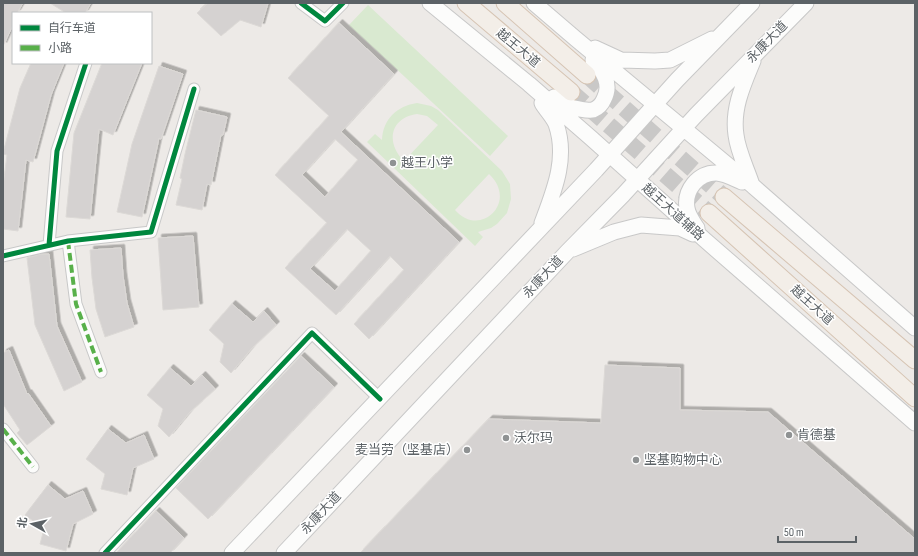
<svg xmlns="http://www.w3.org/2000/svg" width="918" height="556" font-family="'Sofia Sans Condensed','Noto Sans SC',sans-serif">
  <style>
    .green { fill: #d9e9d0; fill-rule: evenodd }
    .building { fill: #d5d2d1; stroke: #dcd9d6; fill-rule: evenodd; filter: url(#shadow) }
    .lines { fill: none; stroke-linecap: round; stroke-linejoin: round }
    .primary-tunnel { stroke: #c9c8c7; stroke-width: 17; stroke-dasharray: 17 8; stroke-linecap: butt }
    .minor-casing { stroke: #c8c8c8; stroke-width: 13 }
    .secondary-casing { stroke: #c8c8c8; stroke-width: 17 }
    .primary-casing { stroke: #d6c4b3; stroke-width: 19 }
    .minor { stroke: #fcfcfb; stroke-width: 11 }
    .secondary { stroke: #fcfcfb; stroke-width: 15 }
    .primary { stroke: #f3eee8; stroke-width: 17 }
    .quiet { stroke: #58b04a; stroke-width: 4; stroke-dasharray: 8 4; stroke-linecap: butt }
    .cycleway-casing { stroke: #fff; stroke-width: 8 }
    .cycleway { stroke: #00873e; stroke-width: 5 }
    .poi-dot { fill: #8f9293; stroke: #fff; stroke-width: 1.5 }
    .labels { text-anchor: middle; dominant-baseline: central; stroke-width: 3; stroke-linejoin: round; paint-order: stroke }
    .street-label { font-size: 13px; fill: #5c6266; stroke: #fff }
    .poi-label { font-size: 13px; fill: #5c6266; stroke: #fff; text-anchor: start }
  </style>
  <defs>
    <filter id="shadow"><feDropShadow dx="3.5" dy="-3.5" stdDeviation="0" flood-color="#0004"/></filter>
  </defs>
  <rect width="100%" height="100%" fill="#edeae7"/>
  <!-- green -->
  <path class="green" d="M368,5L508,136L490,156L349,25Z
    M417,103L431,106L438,110L502,171L510,184L511,199L507,213L497,224L491,228L478,232L483,237L475,246L367,142L375,134L382,140C383,119 397,106 417,103ZM417,114L427,116L438,125L404,161C386,144 389,118 417,114ZM489,174C519,202 480,239 455,210Z"/>
  <!-- building -->
  <path class="building" d="M3,3H23L17,13H13V25L3,46Z
    M50,3H91L85,13H66Z
    M208,3H268L261,27L240,20L221,36L197,13Z
    M339,23L394,74L341,132L459,242L369,339L354,324L404,270L390,256L336,315L285,268L327,223L275,175L329,116L288,78ZM335,139L358,160L325,197L302,175ZM347,229L371,251L335,291L310,269Z
    M31,63H64L51,95L33,162L26,160L18,231L3,229V186L7,155L3,154V153L20,88Z
    M102,63H142L113,135L99,129L90,219L66,217L74,133Z
    M159,66L183,74L161,139L159,138L142,217L117,212L132,144Z
    M196,110L227,117L223,135H221L211,185L207,184L202,210L176,205L182,179L180,178L185,154Z
    M193,236L199,307L163,310L158,238Z
    M121,248L123,276L127,303L134,327L105,337L96,309L92,278L90,250Z
    M41,254H49L57,326L82,382L64,391L35,325L27,258Z
    M232,304L253,322L264,311L276,325L252,348L231,373L220,362L224,344L209,330Z
    M9,350L27,394L28,393L51,426L27,445L17,433L20,430L3,404V353Z
    M301,356L334,387L208,519L176,488Z
    M605,365L680,368V410L768,412L915,539V553H360L489,419L601,423Z
    M170,368L191,386L202,375L215,389L190,412L169,437L158,426L163,409L147,395Z
    M108,429L126,443L144,435L154,459L133,468L127,495L101,489L105,474L86,459Z
    M48,485L65,499L83,491L93,514L73,524L66,551L40,544L44,529L25,515Z
    M156,511L184,538L170,553H116Z"/>
  <g class="lines">
    <!-- primary-tunnel -->
    <path class="primary-tunnel" d="M587,75L724,197
      M571,92L709,213"/>
    <!-- minor casing -->
    <g class="minor-casing">
      <path id="minor" d="M301,3L325,21L343,3
        M68,241L76,304L101,372
        M49,245L57,151L86,63
        M3,256L68,241L151,232L194,89
        M3,429L33,467
        M105,553L312,333L380,399"/>
    </g>
    <!-- secondary casing -->
    <g class="secondary-casing">
      <path id="secondary" d="M430,3L529,84L591,138L705,240L915,423
        M534,3L576,39L753,186L915,328
        M595,48L621,60L655,61L670,60L712,39
        M554,97C559,100 563,104 568,106C572,108 588,111 593,110C598,108 602,104 604,99C612,84 603,71 593,60
        M542,103C546,110 553,117 556,124C568,158 554,191 542,223
        M752,185C747,169 738,152 736,135C732,109 743,85 753,61
        M697,228C693,222 688,215 687,208C684,190 698,173 716,173C724,173 735,179 742,182
        M573,249L614,232L641,225L680,228L693,234
        M232,553L596,170L677,80L752,3
        M284,553L567,252L623,195L696,115L806,3"/>
    </g>
    <!-- primary casing -->
    <g class="primary-casing">
      <path id="primary" d="M466,3L571,92
        M505,3L587,75
        M724,197L915,360
        M709,213L915,398"/>
    </g>
    <!-- minor -->
    <use href="#minor" class="minor"/>
    <!-- secondary -->
    <use href="#secondary" class="secondary"/>
    <!-- primary -->
    <use href="#primary" class="primary"/>
    <!-- quiet -->
    <path class="quiet" d="M68,241L76,304L101,372
      M3,429L33,467"/>
    <!-- cycleway casing -->
    <g class="cycleway-casing">
      <path id="cycleway" d="M301,3L325,21L343,3
        M49,245L57,151L86,63
        M3,256L68,241L151,232L194,89
        M105,553L312,333L380,399"/>
    </g>
    <!-- cycleway -->
    <use href="#cycleway" class="cycleway"/>
  </g>
  <!-- markers -->
  <g class="poi-dot">
    <circle cx="393" cy="163" r="4"/>
    <circle cx="789" cy="435" r="4"/>
    <circle cx="506" cy="438" r="4"/>
    <circle cx="467" cy="450" r="4"/>
    <circle cx="636" cy="460" r="4"/>
  </g>
  <g class="labels">
    <!-- street labels -->
    <g class="street-label">
      <text transform="translate(767 42) rotate(-46)">永康大道</text>
      <text transform="translate(518 48) rotate(40)">越王大道</text>
      <text transform="translate(673 212) rotate(42)">越王大道辅路</text>
      <text transform="translate(543 277) rotate(-47)">永康大道</text>
      <text transform="translate(812 305) rotate(42)">越王大道</text>
      <text transform="translate(321 513) rotate(-47)">永康大道</text>
    </g>
    <!-- poi labels -->
    <g class="poi-label">
      <text x="401" y="163">越王小学</text>
      <text x="797" y="435">肯德基</text>
      <text x="514" y="438">沃尔玛</text>
      <text x="459" y="450" text-anchor="end">麦当劳（坚基店）</text>
      <text x="644" y="460">坚基购物中心</text>
    </g>
  </g>
  <!-- border -->
  <rect width="918" height="556" fill="none" stroke="#5c6266" stroke-width="8"/>
  <!-- legend -->
  <rect x="12" y="12" width="140" height="52" fill="#ffffff" stroke="#bec0c2"/>
  <rect x="20" y="25" width="20" height="6" fill="#00873e" stroke="#bec0c2"/>
  <text x="48" y="32" font-size="12" fill="#5c6266">自行车道</text>
  <rect x="20" y="45" width="20" height="6" fill="#58b04a" stroke="#bec0c2"/>
  <text x="48" y="52" font-size="12" fill="#5c6266">小路</text>
  <!-- north arrow -->
  <g transform="translate(32 524) rotate(278)" stroke="#ffffff" stroke-width="3" paint-order="stroke">
  <path d="M0-3L7 15L0 10L-7 15Z" fill="#5c6266"/>
  <text y="-6" font-size="11" font-weight="bold" text-anchor="middle" fill="#5c6266">北</text>
  </g>
  <!-- scale -->
  <path d="M778 536v6h78v-6" fill="none" stroke="#5c6266" stroke-width="2"/>
  <text x="784" y="536" font-size="12" fill="#5c6266" stroke="#ffffff" stroke-width="3" paint-order="stroke">50 m</text>
</svg>
